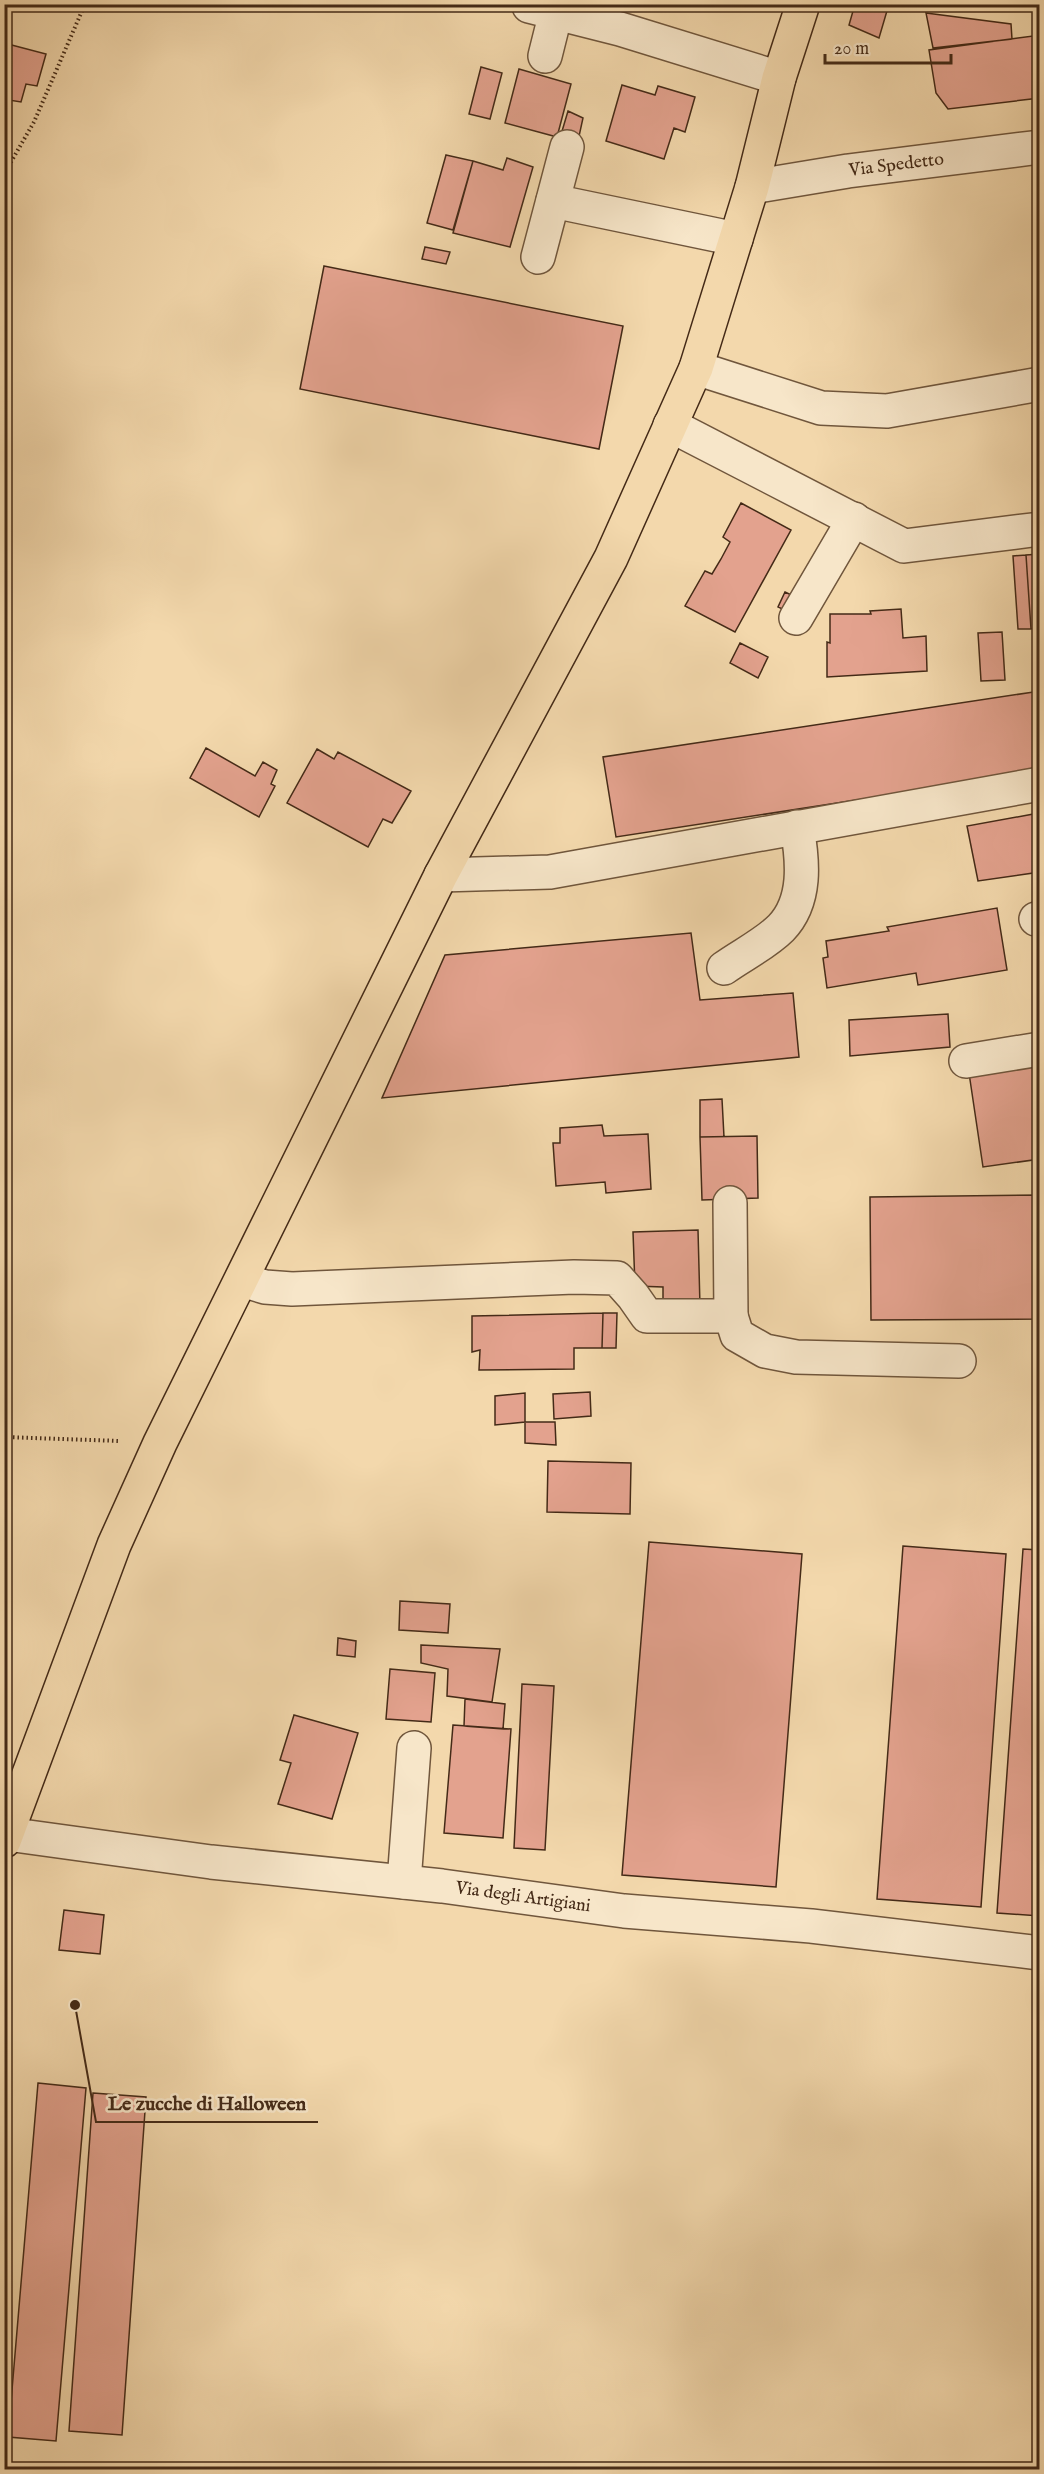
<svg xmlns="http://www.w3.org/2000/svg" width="1044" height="2474" font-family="'IM FELL English',serif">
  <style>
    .building { fill: #e3a28e; stroke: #442a17; stroke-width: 1.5 }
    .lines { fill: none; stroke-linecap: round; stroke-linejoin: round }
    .minor-casing { stroke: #70563c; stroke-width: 36 }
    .major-casing { stroke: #442a17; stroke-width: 36 }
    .path { stroke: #442a17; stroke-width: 4; stroke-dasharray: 1.5 3; stroke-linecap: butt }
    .minor { stroke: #f7e6c9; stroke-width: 33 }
    .major { stroke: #f3d8ac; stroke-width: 33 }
    .labels { text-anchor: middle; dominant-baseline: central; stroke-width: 5; stroke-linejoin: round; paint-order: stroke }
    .street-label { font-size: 18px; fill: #442a17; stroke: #f7e6c9 }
    .leader { fill: none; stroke: #442a17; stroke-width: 2 }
    .callout-dot { fill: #442a17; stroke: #f7e6c9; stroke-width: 2 }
    .callout-label { font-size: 20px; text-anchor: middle; font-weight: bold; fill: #442a17; stroke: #f7e6c9; stroke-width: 5; stroke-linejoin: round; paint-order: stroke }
  </style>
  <rect width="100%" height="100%" fill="#f3d8ac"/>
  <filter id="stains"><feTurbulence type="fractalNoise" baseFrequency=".00333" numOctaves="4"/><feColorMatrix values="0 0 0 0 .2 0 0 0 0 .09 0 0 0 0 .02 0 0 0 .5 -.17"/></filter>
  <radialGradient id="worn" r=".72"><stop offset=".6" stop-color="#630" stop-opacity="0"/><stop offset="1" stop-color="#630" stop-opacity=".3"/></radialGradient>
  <!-- building -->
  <path class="building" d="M855,4H889L879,38L849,25Z
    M926,13L1011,24L1012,39L933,48Z
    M1033,36L1040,63V98L948,109L936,93L929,50Z
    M4,43L46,54L37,86L26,84L21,102L9,100L4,107Z
    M481,67L502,73L490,119L469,114Z
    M519,69L571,84L557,137L505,123Z
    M622,85L655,95L658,86L695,97L685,132L674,128L664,159L606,141Z
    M568,111L583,118L578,141L560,138Z
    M446,155L473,161L453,230L427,223Z
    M507,158L533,167L510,247L453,233L473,161L503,170Z
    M425,247L450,252L446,264L422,259Z
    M324,266L623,326L599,449L300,389Z
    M1040,409V450L1033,410Z
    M741,503L791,530L735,632L685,606L705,571L712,574L721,559L730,542L723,537Z
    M1040,554V628L1031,629L1026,555Z
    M1026,555L1031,629H1018L1013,556Z
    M785,592L800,599L793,614L778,607Z
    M901,609L903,638L926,636L927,671L827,677V642L830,643V614H871L870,611Z
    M1002,632L1005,680L981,681L978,633Z
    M740,643L768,657L758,678L730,663Z
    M1040,691V772L616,837L603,757Z
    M206,748L255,776L263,762L277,770L271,784L275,786L259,817L190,778Z
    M317,749L334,759L338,752L411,791L392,823L383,819L368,847L287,803Z
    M1039,813L1040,872L978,881L967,826Z
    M997,908L1007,970L918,985L916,973L827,988L823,958L828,957L826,941L889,931L887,927Z
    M691,933L700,1000L793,993L799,1057L382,1098L445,955Z
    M948,1014L950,1047L850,1056L849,1020Z
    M1040,1063V1159L983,1167L969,1073Z
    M722,1099L724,1137H700V1100Z
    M602,1125L604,1136L648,1134L651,1189L606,1193L605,1182L556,1186L553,1143H560V1128Z
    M757,1136L758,1198L702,1200L700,1137Z
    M1040,1195V1319L871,1320L870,1197Z
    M698,1230L700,1306L663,1308V1287L635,1286L633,1232Z
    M603,1313L602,1348H574V1369L479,1370L480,1350L472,1352V1316Z
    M603,1313H617L616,1348H602Z
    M590,1392L591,1416L554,1419L553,1394Z
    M525,1393V1422L495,1425V1396Z
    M525,1422H555L556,1445L525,1443Z
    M548,1461L631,1463L630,1514L547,1512Z
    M649,1542L802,1554L776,1887L622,1875Z
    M903,1546L1006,1554L981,1907L877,1899Z
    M1023,1549L1040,1550V1916L997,1913Z
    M400,1601L450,1604L448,1633L399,1630Z
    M338,1638L356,1641L355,1657L337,1655Z
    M421,1645L500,1649L492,1702L447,1696L448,1669L421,1663Z
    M390,1669L435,1673L431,1722L386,1719Z
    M522,1684L554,1686L545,1850L514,1848Z
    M465,1699L505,1704L503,1729L464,1726Z
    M294,1715L358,1733L332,1819L278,1804L291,1763L280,1760Z
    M453,1725L511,1729L503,1838L444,1833Z
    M64,1910L104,1915L100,1954L59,1950Z
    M38,2083L86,2088L56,2441L8,2437Z
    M93,2093L146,2097L122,2435L69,2431Z"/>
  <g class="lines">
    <!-- minor casing -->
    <g class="minor-casing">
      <g id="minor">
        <path d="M529,6L620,29L779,78"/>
        <path d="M545,56L556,12"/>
        <path id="s1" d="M752,187L848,171L1040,147"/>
        <path d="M553,201L736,239"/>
        <path d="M538,257L567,147"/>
        <path d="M696,368L821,408L887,411L1040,384"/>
        <path d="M670,425L904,546L1040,529"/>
        <path d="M796,618L854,519"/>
        <path d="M441,875L550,872L1040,784"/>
        <path d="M1036,919L1040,918"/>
        <path d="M724,968C742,955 765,944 781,928C807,901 803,861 797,827"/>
        <path d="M966,1061L1040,1049"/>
        <path d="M730,1203L731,1316"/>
        <path d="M242,1280L265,1287L292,1289L574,1277L617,1278L633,1296L647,1316H731L737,1335L765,1351L796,1357L959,1361"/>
        <path id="s2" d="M7,1834L211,1862L442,1886L624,1911L811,1926L1040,1953"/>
        <path d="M404,1882L414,1748"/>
      </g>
    </g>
    <!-- major casing -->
    <g class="major-casing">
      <path id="major" d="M4,1841L114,1545L160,1443L441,875L611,558L696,368L752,187L779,78L803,4"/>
    </g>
    <!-- path -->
    <path class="path" d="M4,174L34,122L85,4
      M4,1437L120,1441"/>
    <!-- minor -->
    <use href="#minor" class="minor"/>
    <!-- major -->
    <use href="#major" class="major"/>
  </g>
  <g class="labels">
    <!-- street labels -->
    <g class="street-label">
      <text stroke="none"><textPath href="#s1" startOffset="146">Via Spedetto</textPath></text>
      <text stroke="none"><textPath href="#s2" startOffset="520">Via degli Artigiani</textPath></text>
    </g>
  </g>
  <!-- callouts -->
  <path class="leader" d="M75 2005L96 2122H318"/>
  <circle class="callout-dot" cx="75" cy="2005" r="6"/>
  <g class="callout-label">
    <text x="207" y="2110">Le zucche di Halloween</text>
  </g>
  <!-- margin -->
  <rect width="1044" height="2474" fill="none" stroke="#f3d8ac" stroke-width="24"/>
  <rect x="6" y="6" width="1032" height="2462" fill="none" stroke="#442a17" stroke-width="3"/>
  <rect x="12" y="12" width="1020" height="2450" fill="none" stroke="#442a17" stroke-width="1.5"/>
  <!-- scale -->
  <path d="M825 54v9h126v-9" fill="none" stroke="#442a17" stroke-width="3"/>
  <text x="834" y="54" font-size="18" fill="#442a17" stroke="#f7e6c9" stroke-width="4.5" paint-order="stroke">20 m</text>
  <rect width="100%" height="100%" filter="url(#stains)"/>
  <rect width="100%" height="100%" fill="url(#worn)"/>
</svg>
